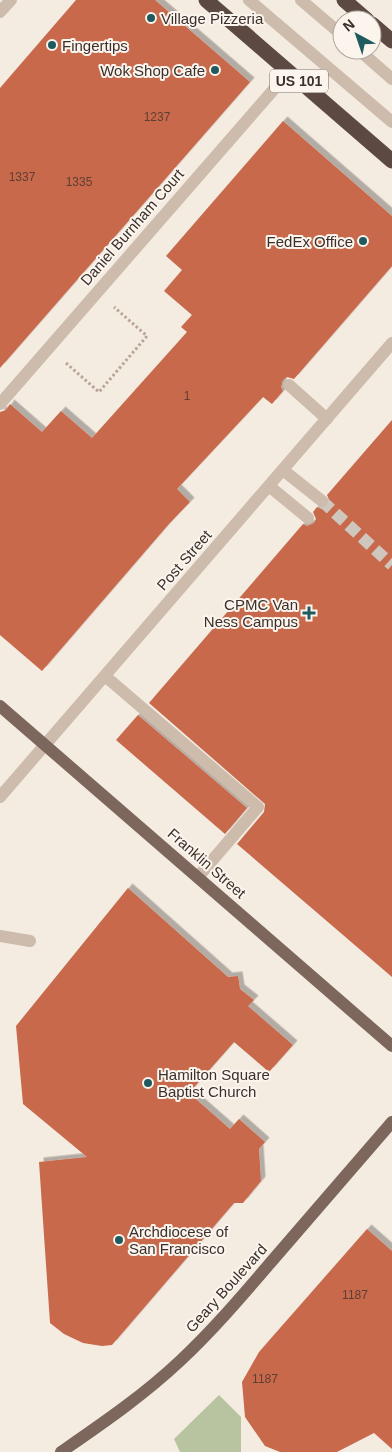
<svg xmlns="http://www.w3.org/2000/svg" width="392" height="1452" font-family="Arial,sans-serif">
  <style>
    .green { fill: #b8c4a0 }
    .building { fill: #c8694b; filter: url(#shadow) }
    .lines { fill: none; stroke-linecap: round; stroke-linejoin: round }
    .minor-tunnel { stroke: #cfc6bd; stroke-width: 12; stroke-dasharray: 12 6; stroke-linecap: butt }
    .path { stroke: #b9a596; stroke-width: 3; stroke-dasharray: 2.5 2.5; stroke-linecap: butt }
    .minor { stroke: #cdbbac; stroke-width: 12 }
    .major { stroke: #7d675c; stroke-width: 12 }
    .highway { stroke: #5c4a42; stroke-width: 15 }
    .poi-dot { fill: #1f5a5e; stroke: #fbf5ee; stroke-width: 2 }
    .labels { text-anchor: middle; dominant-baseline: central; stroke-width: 4; stroke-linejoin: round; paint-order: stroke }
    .number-label { font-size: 12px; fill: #5e3e33 }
    .shield { fill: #fbf5ee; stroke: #756b66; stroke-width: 1 }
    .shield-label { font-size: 14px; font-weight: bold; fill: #3b302b }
    .poi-label { font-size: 15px; fill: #3b302b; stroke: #fbf5ee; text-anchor: start }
    .street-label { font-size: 15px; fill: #3b302b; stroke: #fbf5ee }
  </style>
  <defs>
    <filter id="shadow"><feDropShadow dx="4.5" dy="-4.5" stdDeviation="0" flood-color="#0004"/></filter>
  </defs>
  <rect width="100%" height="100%" fill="#f4ebe1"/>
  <!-- green -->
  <path class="green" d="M219,1395L241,1417V1452H180L174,1439Z"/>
  <!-- building -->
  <path class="building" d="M76,0H155L250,82L0,368V88Z
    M283,121L392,216V266L294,379L287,377L283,380L281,387L283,391L272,404L263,397L177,489L190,502L168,525L42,671L0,635V412L6,410L10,404L42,432L61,411L92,438L187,332L181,327L192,315L164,291L182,270L166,256Z
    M392,420V977L237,844L264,812L265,804L149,703L303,524L307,526L314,523L316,519L313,512L317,507L321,509L328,506L330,502L327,495Z
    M138,715L247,808L225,834L116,740Z
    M128,888L228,977L238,976L240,989L254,1000L248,1006L293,1045L269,1072L234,1042L189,1093L230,1129L239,1119L265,1142L259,1149L261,1181L243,1203H234L112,1345L102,1346L83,1343L64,1334L50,1323L39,1162L87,1157L23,1104L16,1026Z
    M367,1229L392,1251V1449L374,1433L337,1452H280L265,1446L245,1417L242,1382L259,1352Z"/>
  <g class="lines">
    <!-- minor-tunnel -->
    <path class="minor-tunnel" d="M322,501L392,565"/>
    <!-- path -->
    <path class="path" d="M66,363L99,392L147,336L114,307"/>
    <!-- minor -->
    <path class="minor" d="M249,0L392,122
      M301,0L342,35
      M0,12L11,0
      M359,50L392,79
      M289,385L327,419
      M0,404L289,72
      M283,470L322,501
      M269,486L308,518
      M105,676L258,807L198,877
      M0,797L392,343
      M0,936L30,941"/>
    <!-- major -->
    <path class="major" d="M0,706L392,1046
      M61,1452C103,1423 144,1395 181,1360C216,1327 247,1290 278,1254C316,1210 354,1166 392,1122"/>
    <!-- highway -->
    <path class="highway" d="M206,0L392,161
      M344,0L367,20
      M372,24L392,41"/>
  </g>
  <!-- markers -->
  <g class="poi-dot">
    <circle cx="151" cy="18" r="5"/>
    <circle cx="52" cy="45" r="5"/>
    <circle cx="215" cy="70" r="5"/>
    <circle cx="363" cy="241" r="5"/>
    <path d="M306.5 605.5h5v5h5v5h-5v5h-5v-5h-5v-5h5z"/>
    <circle cx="148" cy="1083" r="5"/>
    <circle cx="119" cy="1240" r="5"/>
  </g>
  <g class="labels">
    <!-- number labels -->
    <g class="number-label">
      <text x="157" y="117">1237</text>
      <text x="22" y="177">1337</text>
      <text x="79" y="182">1335</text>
      <text x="187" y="396">1</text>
      <text x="355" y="1295">1187</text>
      <text x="265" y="1379">1187</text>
    </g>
    <!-- shield labels -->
    <rect class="shield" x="270" y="69.5" width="58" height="23" rx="4"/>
    <g class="shield-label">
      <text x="299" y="81">US 101</text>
    </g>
    <!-- poi labels -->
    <g class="poi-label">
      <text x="161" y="18">Village Pizzeria</text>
      <text x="62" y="45">Fingertips</text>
      <text x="205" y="70" text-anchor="end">Wok Shop Cafe</text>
      <text x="353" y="241" text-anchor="end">FedEx Office</text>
      <text x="298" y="604" text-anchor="end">CPMC Van<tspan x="298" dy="17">Ness Campus</tspan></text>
      <text x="158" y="1074">Hamilton Square<tspan x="158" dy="17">Baptist Church</tspan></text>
      <text x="129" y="1231">Archdiocese of<tspan x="129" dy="17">San Francisco</tspan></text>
    </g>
    <!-- street labels -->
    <g class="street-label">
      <text transform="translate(132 227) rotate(-49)">Daniel Burnham Court</text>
      <text transform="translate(184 560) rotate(-49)">Post Street</text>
      <text transform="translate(207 863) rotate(41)">Franklin Street</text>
      <text transform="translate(226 1288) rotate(-48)">Geary Boulevard</text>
    </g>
  </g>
  <!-- north arrow -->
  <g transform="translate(357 35) rotate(320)"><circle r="24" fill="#fbf5ee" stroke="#aea6a0"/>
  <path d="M0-4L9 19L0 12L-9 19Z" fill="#1f5a5e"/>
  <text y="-8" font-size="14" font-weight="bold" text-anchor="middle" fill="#3b302b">N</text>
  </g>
</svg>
